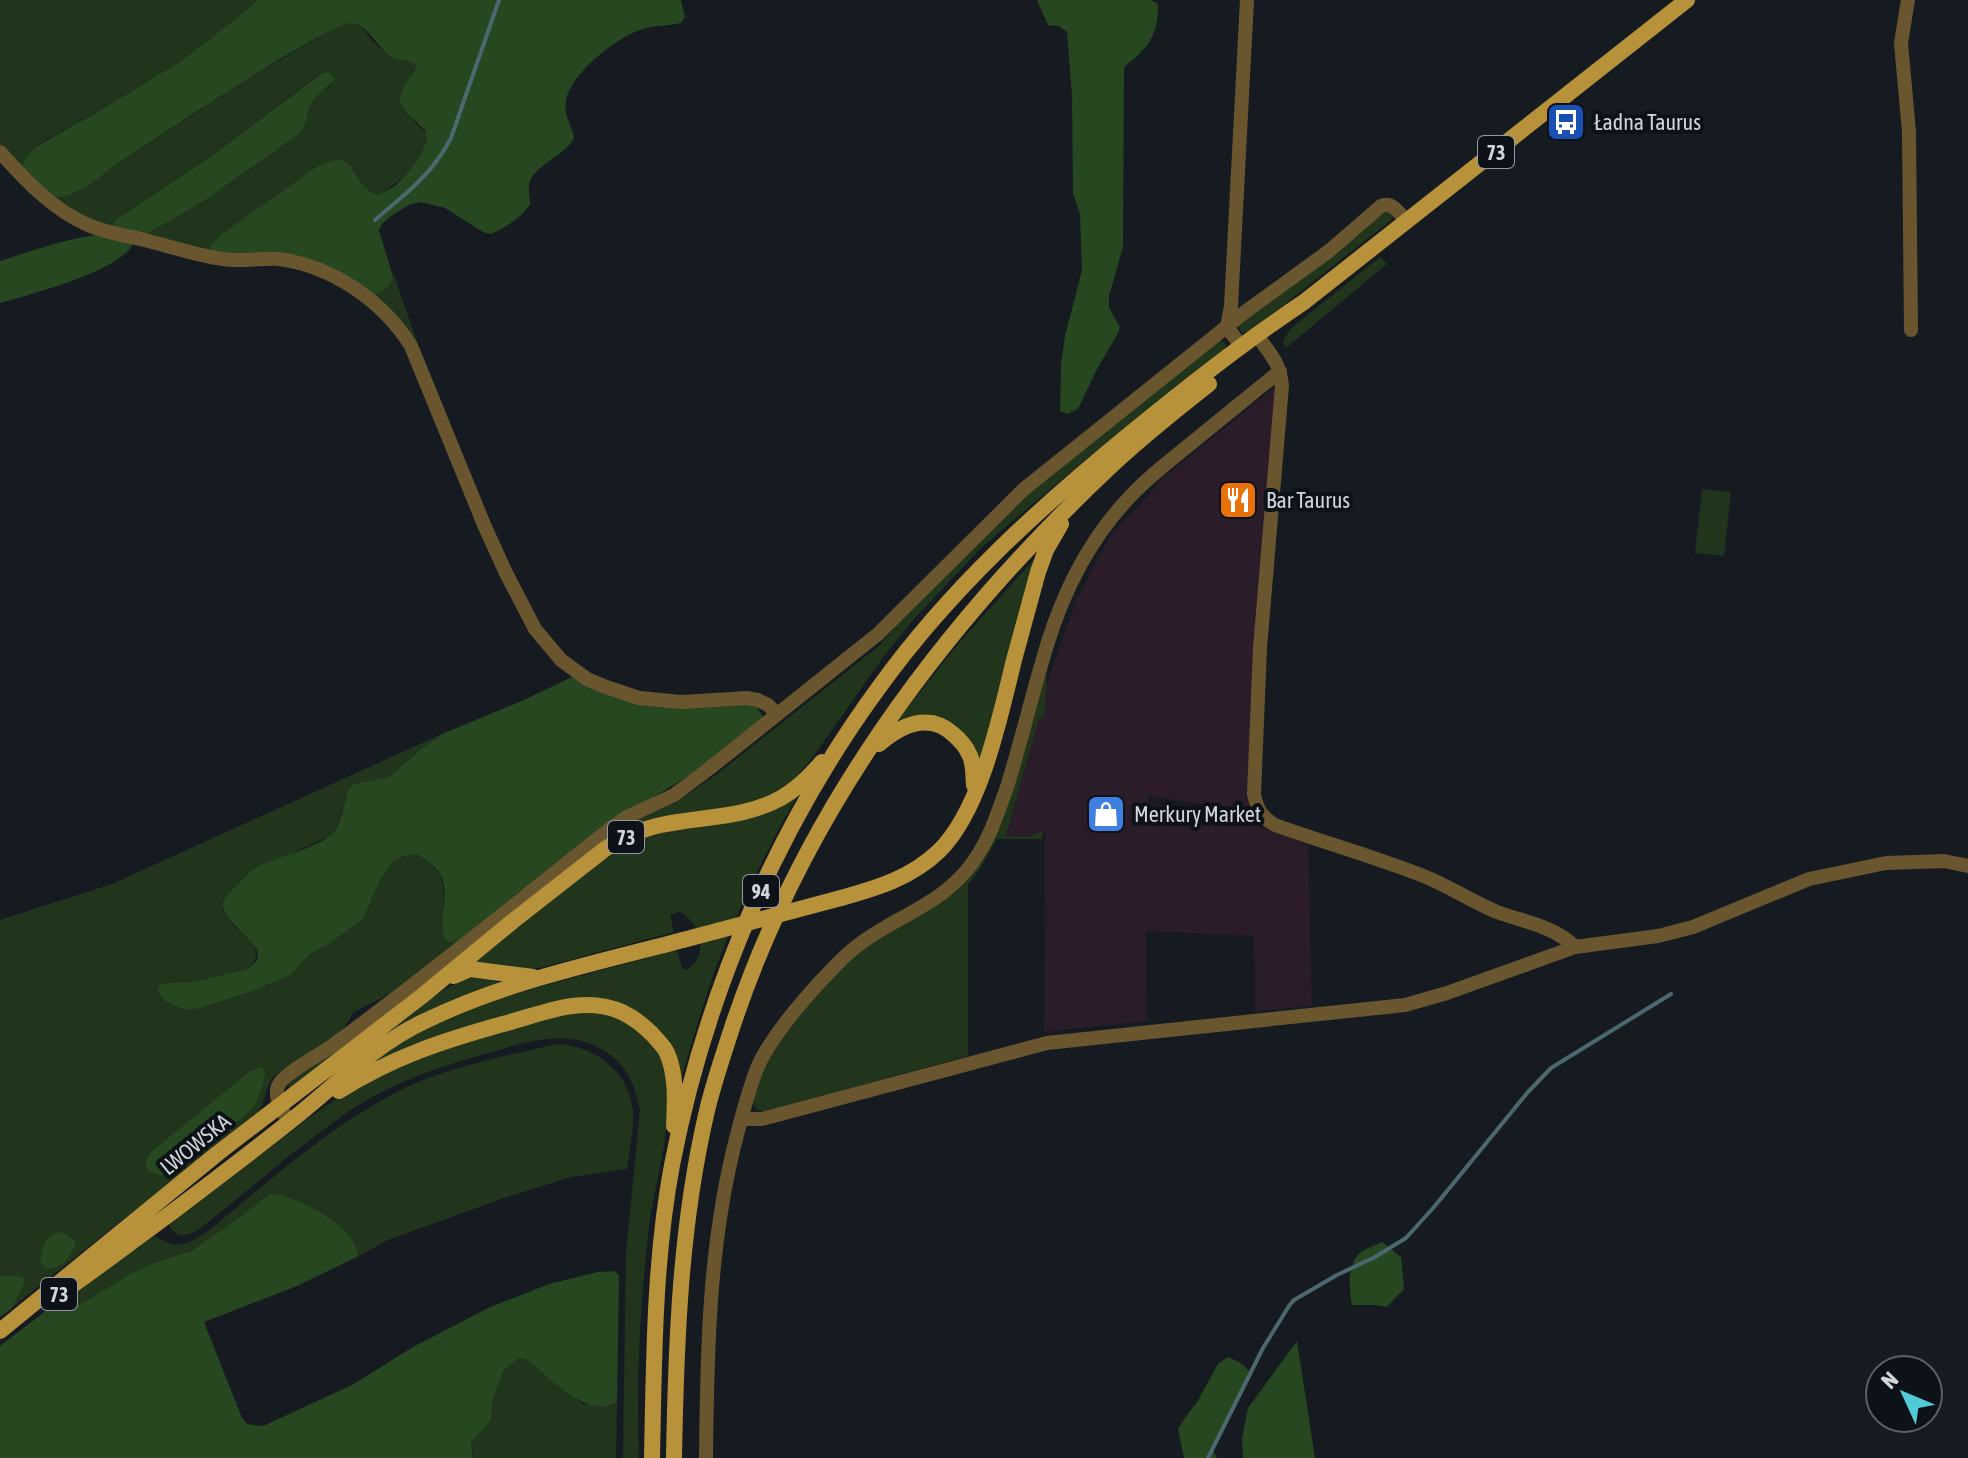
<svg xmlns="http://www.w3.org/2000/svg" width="1968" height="1458" font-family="'Asap Condensed',sans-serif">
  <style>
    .commercial { fill: #2a1c28 }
    .green { fill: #20351c }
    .forest { fill: #26471f }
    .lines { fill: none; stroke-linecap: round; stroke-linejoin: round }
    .stream { stroke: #4b686e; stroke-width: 4 }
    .minor { stroke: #69562f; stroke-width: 14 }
    .major { stroke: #b8923a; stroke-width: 16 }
    .major-bridge { stroke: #b8923a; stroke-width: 16 }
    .labels { text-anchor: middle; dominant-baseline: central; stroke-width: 8; stroke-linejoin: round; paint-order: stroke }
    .shield { fill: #0d1218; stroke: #969aa0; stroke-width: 2 }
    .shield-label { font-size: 20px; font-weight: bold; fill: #d1d5da }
    .poi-label { font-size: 22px; fill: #d1d5da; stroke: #0d1218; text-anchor: start }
    .street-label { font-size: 22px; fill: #d1d5da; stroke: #0d1218 }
  </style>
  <rect width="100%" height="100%" fill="#161b22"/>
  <!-- commercial -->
  <path class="commercial" d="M1280,383L1248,811L1149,796L1148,808L1154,804L1239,819L1308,845L1312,1006L1255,1011L1254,936L1146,931L1147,1021L1044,1032L1045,831L1024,837H1006L1039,717H1044L1046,685L1077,599L1109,537L1157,486L1158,482Z"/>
  <!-- green -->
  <path class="green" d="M0,0H257L248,9L181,61L99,111L37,145L22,166L0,146Z
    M349,22C365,26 368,38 380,48C389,56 402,61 413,61L416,65L415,70L405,84C407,95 408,111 414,121C418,128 428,130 427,140C426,161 394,186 378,195C364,191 359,181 353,168L211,254L144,236L204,201L299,134C305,123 307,107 315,98C319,93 326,89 331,85L320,74L210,157L116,220L109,229L96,224L44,193L74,194L98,177L246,80L327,32Z
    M1388,210L1394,217L1390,221L1248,333H1242L1238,326L1256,311L1273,300Z
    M1380,257L1387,264L1286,348L1283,341L1290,329Z
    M392,270L429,376L370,295L393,277Z
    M1219,340L1224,342L1226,345L1225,349L1221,353L1080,464L982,547L915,618L884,656L813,757L797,776L785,787L749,804L641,823L292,1088H289V1081L613,831L667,805C679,803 702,783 716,775L880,645L902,618L1019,499Z
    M1702,489L1731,492L1724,556L1695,553Z
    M1036,557L993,711L981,762L919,715L898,720L958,644Z
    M1047,676L1044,718H1039L1006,836L1026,837L1043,831L1042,839H997L978,872L968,884V1056L766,1111H760L755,1107L753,1100L763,1066L795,1018L857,951L971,875L1044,677Z
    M442,734L420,750L389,777L354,784L349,788L336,830L328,837L247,874L224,901L222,909C226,914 230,922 234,926C238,930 242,931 246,934C257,944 261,960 247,969L192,982L166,983L197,1009L250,992L291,975L310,954L329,944L363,919L380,880L391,863L403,856L417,854C445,873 446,881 442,915L470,936L403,987L354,1012L341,1032L274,1076C264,1089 266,1101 258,1112L13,1307L25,1281L23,1277L13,1275L0,1276V920L112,884Z
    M797,796C771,842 747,890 727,939C708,985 695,1032 681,1079C660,1031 658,1015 603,1000L359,1070L411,1035L466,1009L528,990L677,950L682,968L686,970C710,957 701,923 680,912L670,915L674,932L543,967L526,970L471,964L574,879L628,843L675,829L740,821Z
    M471,978C480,978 492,977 499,983L453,999L422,1014L395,1030L393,1028C418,1010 441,986 471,978Z
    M588,1012C596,1013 604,1013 612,1015C635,1021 655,1042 663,1064C679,1109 655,1179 649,1227C640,1303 636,1381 639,1458H623L626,1252L640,1111C636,1089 629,1068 609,1054C569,1025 524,1043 481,1055C438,1067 395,1082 357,1106C301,1143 251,1189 198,1230C185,1237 176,1239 169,1225L310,1117L345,1093L411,1059L560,1014Z
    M559,1044C596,1047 630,1072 633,1112C634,1129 629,1152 627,1169L571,1177L504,1198L388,1240L359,1256L358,1250L231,1224C218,1233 204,1245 189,1251C170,1260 150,1264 131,1274C103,1289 80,1313 47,1310L153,1237H157C180,1253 192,1241 213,1227C274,1177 335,1122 407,1087C450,1067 498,1058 543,1047Z
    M518,1358L528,1360L583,1404L610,1406L617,1402L616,1458H474L471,1443L491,1420L493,1400L503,1371Z"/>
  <!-- forest -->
  <path class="forest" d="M257,0H681L685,17L681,23C668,26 655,25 643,29C618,36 570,74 566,101C563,114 572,125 574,138C564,157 532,166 529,185C528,191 530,198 530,205C519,219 507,227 491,234L483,232L445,208L421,202L409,205L391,216L382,224L379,230L393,277C388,289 383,294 370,295L332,273L211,254V246L222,234L318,166C362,145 347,185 378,195L395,186L410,170L421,154L427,140L425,130L405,111L399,100L405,84L415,70L416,65C408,58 397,62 389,55C377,46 368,26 352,23C332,20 146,145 116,165C101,175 77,197 58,197C42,196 32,178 22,166L26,157L37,146L99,111L181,61L248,9Z
    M1037,0H1151L1158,4C1158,37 1148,48 1124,67L1123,247L1109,296V308L1120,327L1117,335L1097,369L1078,409L1067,414L1060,411L1061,365L1065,336L1082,270L1080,214L1073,193L1072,95L1067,32L1059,26L1048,25Z
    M328,72L333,76L335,80L316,97L309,108L306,121L299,134L204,201L144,236L109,229L116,220L210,157L321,74Z
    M103,234L134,241C125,271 30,294 0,303V261C34,250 68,238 103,234Z
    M572,677L605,691L753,702L764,718L698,770L634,809L515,895C503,911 467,947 446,941C436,920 451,896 441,876C437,866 425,860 417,854L403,856L391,863L380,880L363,919L329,944L310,954L291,975L250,992L197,1009H183L165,1001L158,991L159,986L166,983L192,982L247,969C284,947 213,924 224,900C226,896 233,890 236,886C243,879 249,871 259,866C277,857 326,846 336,829C341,821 345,799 349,788L354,784L389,777L420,750L442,734L524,700Z
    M261,1067L266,1071C264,1082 260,1098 253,1107C243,1120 177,1175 163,1175C156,1176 151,1172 146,1168V1161L151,1152L249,1072Z
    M271,1193C299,1198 354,1224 359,1256L297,1286L204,1322L242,1418L247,1424L263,1426L352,1385L413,1347L488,1308L549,1284L598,1272L614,1271L619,1275L617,1402C588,1420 550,1378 528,1360L519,1358L503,1371L493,1400L491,1420L471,1443L473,1458H0V1346L47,1310L63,1311L90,1299L130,1274L157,1262L191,1251L231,1224Z
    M58,1232L68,1235L76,1243C72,1257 60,1269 46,1269L40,1260C43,1248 45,1235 58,1232Z
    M1382,1242L1401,1257L1404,1289L1387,1307L1374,1305H1352C1349,1287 1346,1262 1364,1250C1369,1247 1376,1245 1382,1242Z
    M13,1275L23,1277L25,1282L13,1307L0,1317V1276Z
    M1297,1341L1315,1458H1243L1242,1439L1248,1408Z
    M1228,1357L1239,1362L1251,1372L1212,1449L1217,1458H1184L1178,1429L1184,1419L1197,1402L1218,1364Z"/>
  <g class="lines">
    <!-- stream -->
    <path class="stream" d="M375,220C406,193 432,175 451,138L499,0
      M1208,1458L1263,1348L1289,1306L1294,1300L1337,1275L1375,1257L1406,1238L1434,1207L1528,1092L1551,1068L1671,994"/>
    <!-- minor -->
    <path class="minor" d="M1908,0L1901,43L1909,132L1911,330
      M0,152C25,180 53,210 88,225C108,234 131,236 152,242C176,248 199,256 223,259C241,262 259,258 278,259C331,265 383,301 411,346L485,527L506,573L535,629L561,660L587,679L606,687L639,698L682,702L747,698L758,700L768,705L777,714
      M1261,341C1273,357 1280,365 1282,386L1260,648L1254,794C1257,809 1261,817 1275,825C1325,843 1376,857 1426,877C1450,887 1473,902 1497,912C1524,922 1554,926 1575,947
      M1241,346L1227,327L1231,306L1247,0
      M285,1115C280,1107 274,1096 278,1086C283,1073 324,1053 336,1043C430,974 520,900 611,828L627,817L674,795L710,768L878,634L1024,489L1245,312L1329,251L1381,206C1393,201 1400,214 1407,222
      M741,1119H762L1047,1043L1405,1005L1447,993L1575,947L1658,936L1693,927L1809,879L1886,863L1944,861L1968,866
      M706,1458C707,1349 709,1241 737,1135C743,1112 749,1088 758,1066C774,1031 815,986 842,959C887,915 945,910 979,853C992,832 999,809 1007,787C1022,739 1033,690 1048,642C1064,591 1089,541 1126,501C1146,478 1171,460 1194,441C1223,417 1252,394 1280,371"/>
    <!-- major -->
    <path class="major" d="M879,744C901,725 929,712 953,734C959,739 966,747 969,754C974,762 973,775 974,785
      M841,898C877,888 911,878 939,851C981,810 1000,717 1014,660C1022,631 1030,602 1038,572L1046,550L1061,524
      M454,976L470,969L533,977
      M339,1091C393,1057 442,1041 503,1024C530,1017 559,1005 587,1005C614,1005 633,1015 652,1034C657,1040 664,1046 667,1053C677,1076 675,1102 674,1126
      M70,1287C144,1234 217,1179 288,1123C332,1089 372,1046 423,1022C504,982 596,963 683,940
      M0,1331L218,1153L422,996L513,921L605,849C623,838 641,829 661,825C702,816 743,819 781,798C797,789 810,776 822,762
      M652,1458C654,1360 654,1261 672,1165C705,994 777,826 880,686C950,589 1039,508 1131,433C1187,387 1244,342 1304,302L1687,0
      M674,1458C676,1343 680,1228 706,1115C712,1088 721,1062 729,1037C800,816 941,626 1108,469C1140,438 1175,411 1209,384"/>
    <!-- major-bridge -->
    <path class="major-bridge" d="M683,940L841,898"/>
  </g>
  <!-- icons -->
  <defs>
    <g id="bus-square" transform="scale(2)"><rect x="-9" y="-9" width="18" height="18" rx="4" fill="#1a4fb4" stroke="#0d1218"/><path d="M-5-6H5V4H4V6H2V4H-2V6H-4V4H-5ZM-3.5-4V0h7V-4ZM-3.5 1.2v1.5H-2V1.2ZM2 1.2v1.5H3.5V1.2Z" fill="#fff"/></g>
    <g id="restaurant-square" transform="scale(2)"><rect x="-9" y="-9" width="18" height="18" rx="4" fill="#e8710a" stroke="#0d1218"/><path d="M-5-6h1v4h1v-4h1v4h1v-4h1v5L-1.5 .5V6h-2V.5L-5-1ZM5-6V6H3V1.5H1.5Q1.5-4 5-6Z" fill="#fff"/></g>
    <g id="shop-square" transform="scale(2)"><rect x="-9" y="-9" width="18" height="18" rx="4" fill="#3f7fe0" stroke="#0d1218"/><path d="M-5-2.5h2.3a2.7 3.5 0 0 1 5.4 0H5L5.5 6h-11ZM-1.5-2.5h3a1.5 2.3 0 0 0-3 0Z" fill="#fff"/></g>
  </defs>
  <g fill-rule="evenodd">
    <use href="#bus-square" x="1566" y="122"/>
    <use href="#restaurant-square" x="1238" y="500"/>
    <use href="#shop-square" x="1106" y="814"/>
  </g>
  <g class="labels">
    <!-- shield labels -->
    <g class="shield">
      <rect x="1478" y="136" width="36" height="32" rx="6"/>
      <rect x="608" y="821" width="36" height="32" rx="6"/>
      <rect x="743" y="875" width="36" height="32" rx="6"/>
      <rect x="41" y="1278" width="36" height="32" rx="6"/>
    </g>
    <g class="shield-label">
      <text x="1496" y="152">73</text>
      <text x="626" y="837">73</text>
      <text x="761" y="891">94</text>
      <text x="59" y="1294">73</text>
    </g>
    <!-- poi labels -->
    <g class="poi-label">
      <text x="1594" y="122">Ładna Taurus</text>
      <text x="1266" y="500">Bar Taurus</text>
      <text x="1134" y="814">Merkury Market</text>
    </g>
    <!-- street labels -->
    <g class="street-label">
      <text transform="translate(195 1144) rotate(-39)">LWOWSKA</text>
    </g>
  </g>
  <!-- north arrow -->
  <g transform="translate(1904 1394) rotate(314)"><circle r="38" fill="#0d1218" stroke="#5b6066" stroke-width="2"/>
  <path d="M0-6L14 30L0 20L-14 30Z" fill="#52cbd9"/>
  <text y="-12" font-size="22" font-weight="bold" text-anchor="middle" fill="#d1d5da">N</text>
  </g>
</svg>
